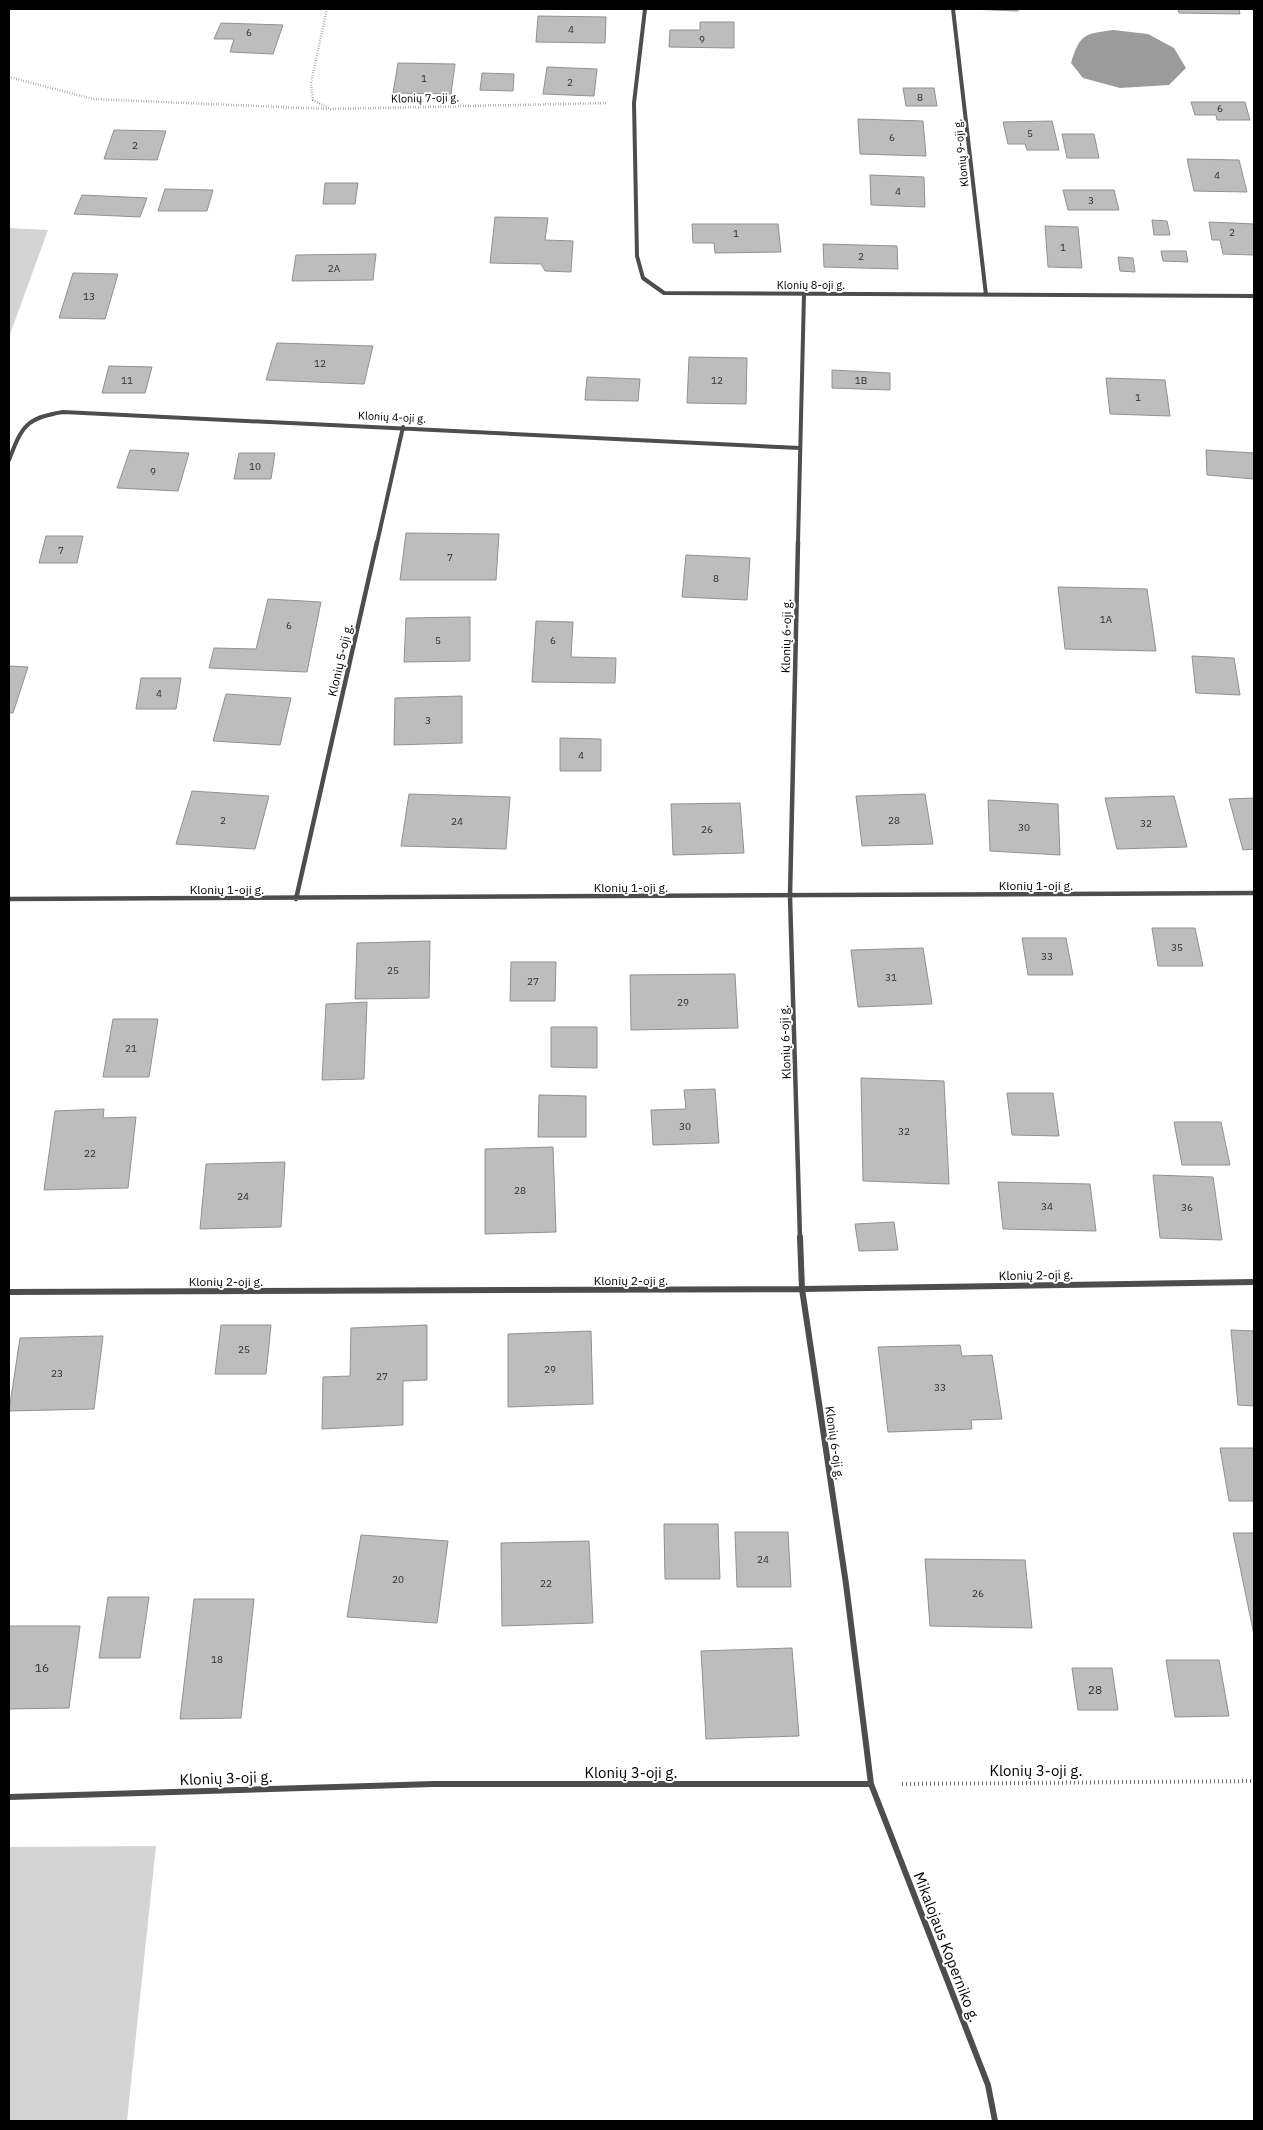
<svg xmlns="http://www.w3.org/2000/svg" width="1263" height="2130" font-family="'IBM Plex Sans',sans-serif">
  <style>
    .green { fill: #d4d4d4 }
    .water { fill: #9b9b9b }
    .building { fill: #bdbdbd; stroke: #919191 }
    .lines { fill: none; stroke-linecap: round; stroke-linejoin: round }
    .path-far1 { stroke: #6f6f6f; stroke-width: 2.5; stroke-dasharray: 0.5 2; stroke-linecap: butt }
    .path { stroke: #6f6f6f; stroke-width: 4; stroke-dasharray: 1 3; stroke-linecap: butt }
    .street-far2 { stroke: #4d4d4d; stroke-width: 4 }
    .street-far1 { stroke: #4d4d4d; stroke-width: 4.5 }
    .street { stroke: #4d4d4d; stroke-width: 6 }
    .labels { text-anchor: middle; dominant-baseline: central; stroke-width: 4; stroke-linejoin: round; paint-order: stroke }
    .number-label { font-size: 10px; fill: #2f2f2f }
    .far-street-label { font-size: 11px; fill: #000; stroke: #fff }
    .street-label { font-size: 12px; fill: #000; stroke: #fff }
    .near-number-label { font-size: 12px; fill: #2f2f2f }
    .near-street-label { font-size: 15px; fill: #000; stroke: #fff }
  </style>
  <rect width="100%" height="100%" fill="#fff"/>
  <!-- green -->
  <path class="green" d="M9,228L48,230L9,337Z
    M156,1846L127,2121H9V1847Z"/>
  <!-- water -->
  <path class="water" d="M1113,30L1148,34L1174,48L1186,68L1169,85L1120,88L1083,78L1071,63C1080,34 1084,34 1113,30Z"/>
  <!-- building -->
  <path class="building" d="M969,9H1018V11Z
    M1178,9H1239L1240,14L1179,13Z
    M538,16L606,17L605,43L536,42Z
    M700,22H734V48L669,47L670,30H700Z
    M221,23L283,25L273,54L230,52L234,39H214Z
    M398,63L455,64L451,94L393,93Z
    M547,67L597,69L594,96L543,94Z
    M482,73L514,74L513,91L480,90Z
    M903,88H934L937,106H906Z
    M1191,102H1245L1250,120H1217L1216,115H1195Z
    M858,119L923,121L926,156L860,154Z
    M1052,121L1059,150H1027L1025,144H1008L1003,122Z
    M114,130L166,131L157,160L104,159Z
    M1062,134H1094L1099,158H1067Z
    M1187,159L1239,160L1247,192L1194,191Z
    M870,175L924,177L925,207L871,205Z
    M325,183H358L355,204H323Z
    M165,189L213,190L207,211H158Z
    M1063,190H1114L1119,210H1068Z
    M82,195L147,198L140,217L74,214Z
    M495,217L548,218L545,240L573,241L571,272L545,271L541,264L490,263Z
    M1152,220L1167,221L1170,235H1154Z
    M1209,222L1254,224V255L1223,254L1220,240H1212Z
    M692,224H778L781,252L715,253L714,243H693Z
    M1045,226L1078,227L1082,268L1048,267Z
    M823,244L897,246L898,269L824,267Z
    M1161,251H1186L1188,262L1163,261Z
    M376,254L373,280L292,281L296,255Z
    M1118,257L1133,258L1135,272L1120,271Z
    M73,273L118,274L105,319L59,318Z
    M277,343L373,346L364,384L266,380Z
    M689,357L747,358L746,404L687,403Z
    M109,366L152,367L145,393H102Z
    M832,370L890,373V390L832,388Z
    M587,377L640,379L638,401L585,400Z
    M1106,378L1165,380L1170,416L1110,414Z
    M130,450L189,453L178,491L117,488Z
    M1206,450L1254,453V479L1207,475Z
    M239,453H275L271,479H234Z
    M406,533L499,534L496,580H400Z
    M46,536H83L77,563H39Z
    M686,555L750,558L747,600L682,597Z
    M1058,587L1147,589L1156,651L1065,649Z
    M268,599L321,602L307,672L209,668L214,648L256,649Z
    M470,617V661L404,662L406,618Z
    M536,621L573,622L571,657L616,658L615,683L532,682Z
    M1192,656L1234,658L1240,695L1196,693Z
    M9,666L28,667L13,713H9Z
    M141,678H181L176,709H136Z
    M226,694L291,698L280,745L213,741Z
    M462,696V743L394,745L395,698Z
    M560,738L601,739V771H560Z
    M192,791L269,796L255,849L176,844Z
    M409,794L510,797L506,849L401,846Z
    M925,794L933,844L862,846L856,796Z
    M1174,796L1187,847L1117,849L1105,798Z
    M1254,798V849L1243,850L1229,799Z
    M988,800L1058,804L1060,855L990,851Z
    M740,803L744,853L673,855L671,804Z
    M1152,928H1195L1203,966H1158Z
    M1022,938H1066L1073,975H1028Z
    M430,941L429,998L355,999L357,943Z
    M923,948L932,1004L858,1007L851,950Z
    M511,962H556L555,1001H510Z
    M735,974L738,1028L631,1030L630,975Z
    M367,1002L364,1079L322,1080L326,1004Z
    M113,1019H158L149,1077H103Z
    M551,1027H597V1068L551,1067Z
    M861,1078L944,1081L949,1184L863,1181Z
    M715,1089L719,1143L653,1145L651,1110L686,1109L684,1090Z
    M1007,1093H1053L1059,1136L1012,1135Z
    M539,1095L586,1096V1137H538Z
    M104,1109L103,1118L136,1117L128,1188L44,1190L55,1111Z
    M1174,1122H1221L1230,1165H1182Z
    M553,1147L556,1232L485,1234V1149Z
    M285,1162L281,1227L200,1229L206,1164Z
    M1153,1175L1213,1177L1222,1240L1160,1238Z
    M998,1182L1090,1184L1096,1231L1003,1229Z
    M894,1222L898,1250L859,1251L855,1224Z
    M221,1325H271L266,1374H215Z
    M427,1325V1380L403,1381V1425L322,1429L323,1377L350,1376L351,1328Z
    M1231,1330L1254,1331V1406L1238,1405Z
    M591,1331L593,1404L508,1407V1334Z
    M103,1336L94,1409L9,1411L20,1338Z
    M960,1345L962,1356L992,1355L1002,1419L971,1420L972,1429L888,1432L878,1347Z
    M1220,1448H1254V1501H1229Z
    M664,1524H718L720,1579H665Z
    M735,1532H788L791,1587H737Z
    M1233,1533H1254V1635Z
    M361,1535L448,1541L437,1623L347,1617Z
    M589,1541L593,1623L502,1626L501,1543Z
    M925,1559L1025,1560L1032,1628L930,1626Z
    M108,1597H149L140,1658H99Z
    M194,1599H254L241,1718L180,1719Z
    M9,1626H80L69,1708L9,1709Z
    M792,1648L799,1736L706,1739L701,1651Z
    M1166,1660H1219L1229,1716L1175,1717Z
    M1072,1668H1112L1118,1710H1078Z"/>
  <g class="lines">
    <!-- path-far1 -->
    <path class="path-far1" d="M327,9L311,83L313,100L331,109L607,103
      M9,77L93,99L328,109"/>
    <!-- path -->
    <path class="path" d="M902,1784L1254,1781"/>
    <!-- street-far2 -->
    <path class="street-far2" d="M645,9L634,103L637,256L643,278L664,293L1254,296
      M953,9L986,295
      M9,460C22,426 26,418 63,412L800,448
      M377,543L403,427
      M798,543L804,294"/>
    <!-- street-far1 -->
    <path class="street-far1" d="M798,542L790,896L800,1239
      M9,899L1254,893
      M296,899L377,542"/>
    <!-- street -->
    <path class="street" d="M800,1237L802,1289L846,1584L871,1784L988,2085L995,2121
      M9,1292L802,1289L1254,1282
      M9,1797L434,1784H871"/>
  </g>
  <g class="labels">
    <!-- number labels -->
    <g class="number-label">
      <text x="571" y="29">4</text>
      <text x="249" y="32">6</text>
      <text x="702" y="39">9</text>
      <text x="424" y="78">1</text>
      <text x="570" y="82">2</text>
      <text x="920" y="97">8</text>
      <text x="1220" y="108">6</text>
      <text x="1030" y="133">5</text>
      <text x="892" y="137">6</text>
      <text x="135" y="145">2</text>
      <text x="1217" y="175">4</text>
      <text x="898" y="191">4</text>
      <text x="1091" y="200">3</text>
      <text x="1232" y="232">2</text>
      <text x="736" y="233">1</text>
      <text x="1063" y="247">1</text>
      <text x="861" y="256">2</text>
      <text x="334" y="268">2A</text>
      <text x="89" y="296">13</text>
      <text x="320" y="363">12</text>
      <text x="127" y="380">11</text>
      <text x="717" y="380">12</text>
      <text x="861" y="380">1B</text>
      <text x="1138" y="397">1</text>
      <text x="255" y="466">10</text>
      <text x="153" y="471">9</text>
      <text x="61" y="550">7</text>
      <text x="450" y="557">7</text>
      <text x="716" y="578">8</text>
      <text x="1106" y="619">1A</text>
      <text x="289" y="625">6</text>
      <text x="438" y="640">5</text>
      <text x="553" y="640">6</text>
      <text x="159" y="693">4</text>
      <text x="428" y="720">3</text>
      <text x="581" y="755">4</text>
      <text x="223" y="820">2</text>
      <text x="894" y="820">28</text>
      <text x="457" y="821">24</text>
      <text x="1146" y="823">32</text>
      <text x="1024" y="827">30</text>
      <text x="707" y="829">26</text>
      <text x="1177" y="947">35</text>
      <text x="1047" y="956">33</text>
      <text x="393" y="970">25</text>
      <text x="891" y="977">31</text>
      <text x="533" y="981">27</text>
      <text x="683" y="1002">29</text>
      <text x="131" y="1048">21</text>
      <text x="685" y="1126">30</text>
      <text x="904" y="1131">32</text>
      <text x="90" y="1153">22</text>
      <text x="520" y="1190">28</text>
      <text x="243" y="1196">24</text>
      <text x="1047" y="1206">34</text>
      <text x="1187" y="1207">36</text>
      <text x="244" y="1349">25</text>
      <text x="550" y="1369">29</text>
      <text x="57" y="1373">23</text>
      <text x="382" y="1376">27</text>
      <text x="940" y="1387">33</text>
      <text x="763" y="1559">24</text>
      <text x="398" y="1579">20</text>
      <text x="546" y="1583">22</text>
      <text x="978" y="1593">26</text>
      <text x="217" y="1659">18</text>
    </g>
    <!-- far-street labels -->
    <g class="far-street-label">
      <text transform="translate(425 98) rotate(-1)">Klonių 7-oji g.</text>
      <text transform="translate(961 153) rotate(-96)">Klonių 9-oji g.</text>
      <text x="811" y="285">Klonių 8-oji g.</text>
      <text transform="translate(392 417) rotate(3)">Klonių 4-oji g.</text>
    </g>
    <!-- street labels -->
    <g class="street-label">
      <text transform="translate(786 636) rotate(-89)">Klonių 6-oji g.</text>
      <text transform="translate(340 660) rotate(-77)">Klonių 5-oji g.</text>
      <text x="1036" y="885">Klonių 1-oji g.</text>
      <text x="631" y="887">Klonių 1-oji g.</text>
      <text x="227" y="889">Klonių 1-oji g.</text>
      <text transform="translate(785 1042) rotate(-92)">Klonių 6-oji g.</text>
      <text transform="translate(1036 1275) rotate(-1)">Klonių 2-oji g.</text>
      <text x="631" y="1280">Klonių 2-oji g.</text>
      <text x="226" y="1281">Klonių 2-oji g.</text>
      <text transform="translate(835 1443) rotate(82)">Klonių 6-oji g.</text>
    </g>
    <!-- near-number labels -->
    <g class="near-number-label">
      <text x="42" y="1667">16</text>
      <text x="1095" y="1689">28</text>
    </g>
    <!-- near-street labels -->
    <g class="near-street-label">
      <text x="1036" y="1770">Klonių 3-oji g.</text>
      <text x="631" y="1772">Klonių 3-oji g.</text>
      <text transform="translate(226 1778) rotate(-2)">Klonių 3-oji g.</text>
      <text transform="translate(947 1947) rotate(69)">Mikalojaus Koperniko g.</text>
    </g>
  </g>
  <!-- border -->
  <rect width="1263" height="2130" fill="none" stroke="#000000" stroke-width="20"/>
</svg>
